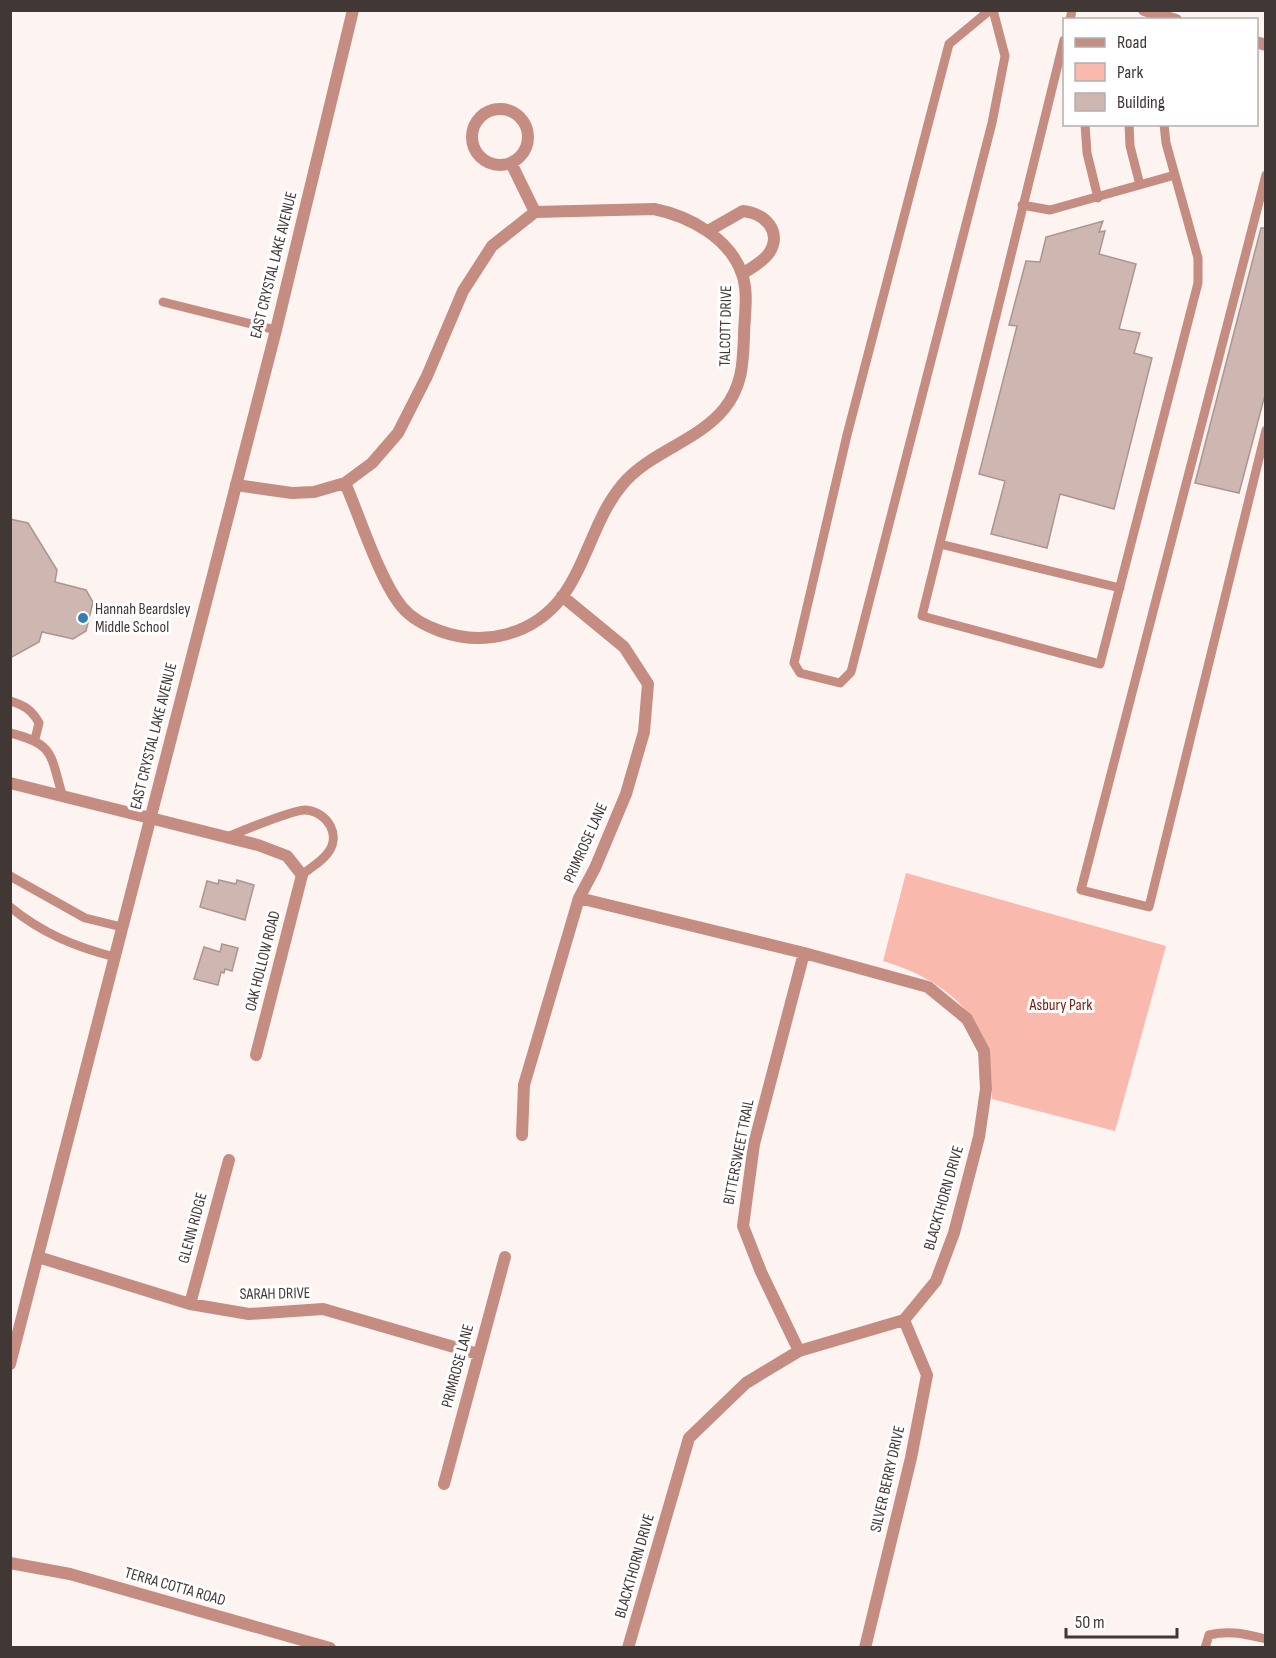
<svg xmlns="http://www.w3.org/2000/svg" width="1276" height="1658" font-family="'Sofia Sans Condensed',sans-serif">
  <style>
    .green { fill: #f9b9ad }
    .building { fill: #ceb6b1; stroke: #ac9591; stroke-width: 1.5 }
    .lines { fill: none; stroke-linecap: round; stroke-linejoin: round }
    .service { stroke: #c58c81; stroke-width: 9 }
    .minor { stroke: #c58c81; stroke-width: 12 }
    .tertiary { stroke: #c58c81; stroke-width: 12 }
    .poi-dot { fill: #327fb2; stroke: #fff; stroke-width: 2 }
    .labels { text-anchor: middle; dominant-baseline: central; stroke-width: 6; stroke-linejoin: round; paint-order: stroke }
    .street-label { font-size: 16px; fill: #413836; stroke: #fff }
    .poi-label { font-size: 16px; fill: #413836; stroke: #fff; text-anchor: start }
    .park-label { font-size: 16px; fill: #781b0d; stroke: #fff }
  </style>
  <rect width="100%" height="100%" fill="#fdf3f1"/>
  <!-- green -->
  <path class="green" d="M906,873L1166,946L1115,1131L992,1099C991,1083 992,1063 987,1048C971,1000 929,975 883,961Z"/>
  <!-- building -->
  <path class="building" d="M1103,221L1099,232L1105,231L1099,254L1136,264L1119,329L1140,333L1134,353L1152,358L1114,509L1060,494L1047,548L991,534L1005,481L979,474L1017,326L1009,325L1026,261L1040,262L1046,237Z
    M1261,228H1266V391L1239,493L1195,483Z
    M10,519L28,523L57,570L55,582L86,590L93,602L86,631L73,639L42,632L39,642L10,658Z
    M219,880L236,884L237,880L254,885L245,920L200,907L207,881L218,884Z
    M222,944L238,948L232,971L225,969L224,973L221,972L218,985L194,979L204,947L220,952Z"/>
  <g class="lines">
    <!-- service -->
    <path class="service" d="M990,10L949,44L847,435L794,663L800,673L840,683L851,672L992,123L1005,56L993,10
      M1070,20L1072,10
      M1064,40L922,616L1100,664L1198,283V258L1166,143L1164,124
      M1085,124L1087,153L1098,198
      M1129,124L1130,146L1140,185
      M1266,175L1081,890L1149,907L1266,430
      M1022,205L1050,210L1175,175
      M163,302L276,330
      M940,544L1120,588
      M10,701C24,705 32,710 39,723L35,739
      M10,733C56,744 50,756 63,797
      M227,837C242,831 294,809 306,810C328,812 342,836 327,854C321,862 310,868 302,875
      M10,876L85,918L122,927
      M10,907C42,933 75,947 115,957
      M1205,1648L1209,1635C1230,1630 1246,1634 1266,1639"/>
    <!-- minor -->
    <path class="minor" d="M1144,10L1176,20
      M1256,42L1266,45
      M472 137a28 28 0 1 1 56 0a28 28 0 1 1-56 0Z
      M511,163L535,212
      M708,231L743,211C765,213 783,232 769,253C763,262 751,268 742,274
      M236,485L292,493L314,492L345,483L372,463L398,433L427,376L463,291L492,246L535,212L654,209C689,216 730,238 742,274C749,293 744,317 744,337C743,364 742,387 724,409C697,442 649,452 622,485C595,517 587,563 562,597C533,635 484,647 440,631C426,626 412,619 402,607C380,581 360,517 345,483
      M10,783L258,845L287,856L302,875L256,1055
      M579,898L804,953L928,987L967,1019L984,1051L986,1089L979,1137L954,1233L936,1281L904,1320L799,1351L746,1383L689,1438L628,1648
      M522,1135L524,1085L579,898L595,868L626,794L644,732L648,684L624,647L562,596
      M38,1257L190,1304L249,1314L323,1309L478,1354
      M190,1304L229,1160
      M799,1351L761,1272L743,1226L754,1144L804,953
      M444,1484L505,1257
      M865,1648L911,1458L927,1375L904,1320"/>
    <!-- tertiary -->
    <path class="tertiary" d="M10,1364L276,330L353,10
      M10,1563L70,1574L330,1648"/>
  </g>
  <!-- markers -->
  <circle class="poi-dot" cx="83" cy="618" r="6"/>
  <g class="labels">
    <!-- street labels -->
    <g class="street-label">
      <text transform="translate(274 265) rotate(-76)">EAST CRYSTAL LAKE AVENUE</text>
      <text transform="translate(726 326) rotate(-89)">TALCOTT DRIVE</text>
      <text transform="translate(154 736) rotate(-76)">EAST CRYSTAL LAKE AVENUE</text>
      <text transform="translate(586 843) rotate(-66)">PRIMROSE LANE</text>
      <text transform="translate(263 961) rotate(-76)">OAK HOLLOW ROAD</text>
      <text transform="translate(739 1152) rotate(-79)">BITTERSWEET TRAIL</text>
      <text transform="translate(944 1198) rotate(-74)">BLACKTHORN DRIVE</text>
      <text transform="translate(193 1228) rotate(-75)">GLENN RIDGE</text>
      <text transform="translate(275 1294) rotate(-1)">SARAH DRIVE</text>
      <text transform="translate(458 1366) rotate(-75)">PRIMROSE LANE</text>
      <text transform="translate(888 1479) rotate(-77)">SILVER BERRY DRIVE</text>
      <text transform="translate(635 1566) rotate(-74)">BLACKTHORN DRIVE</text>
      <text transform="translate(175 1587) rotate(16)">TERRA COTTA ROAD</text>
    </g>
    <!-- poi labels -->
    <g class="poi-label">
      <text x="95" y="609">Hannah Beardsley<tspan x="95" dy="18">Middle School</tspan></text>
    </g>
    <!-- park labels -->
    <g class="park-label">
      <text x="1061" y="1005">Asbury Park</text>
    </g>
  </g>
  <!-- border -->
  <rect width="1276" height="1658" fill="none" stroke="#413836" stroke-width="24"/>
  <!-- legend -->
  <rect x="1063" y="18" width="195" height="108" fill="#ffffff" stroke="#b3afaf" stroke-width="1.5"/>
  <rect x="1075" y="38" width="30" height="9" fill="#c58c81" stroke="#b3afaf" stroke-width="1.5"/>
  <text x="1117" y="48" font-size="18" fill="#413836">Road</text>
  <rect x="1075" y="63" width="30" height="18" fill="#f9b9ad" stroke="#b3afaf" stroke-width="1.5"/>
  <text x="1117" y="78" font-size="18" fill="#413836">Park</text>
  <rect x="1075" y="93" width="30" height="18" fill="#ceb6b1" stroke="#b3afaf" stroke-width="1.5"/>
  <text x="1117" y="108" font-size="18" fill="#413836">Building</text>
  <!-- scale -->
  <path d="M1066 1628v9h111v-9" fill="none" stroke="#413836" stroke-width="3"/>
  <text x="1075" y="1628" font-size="18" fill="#413836" stroke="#ffffff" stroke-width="4.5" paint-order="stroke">50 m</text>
</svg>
